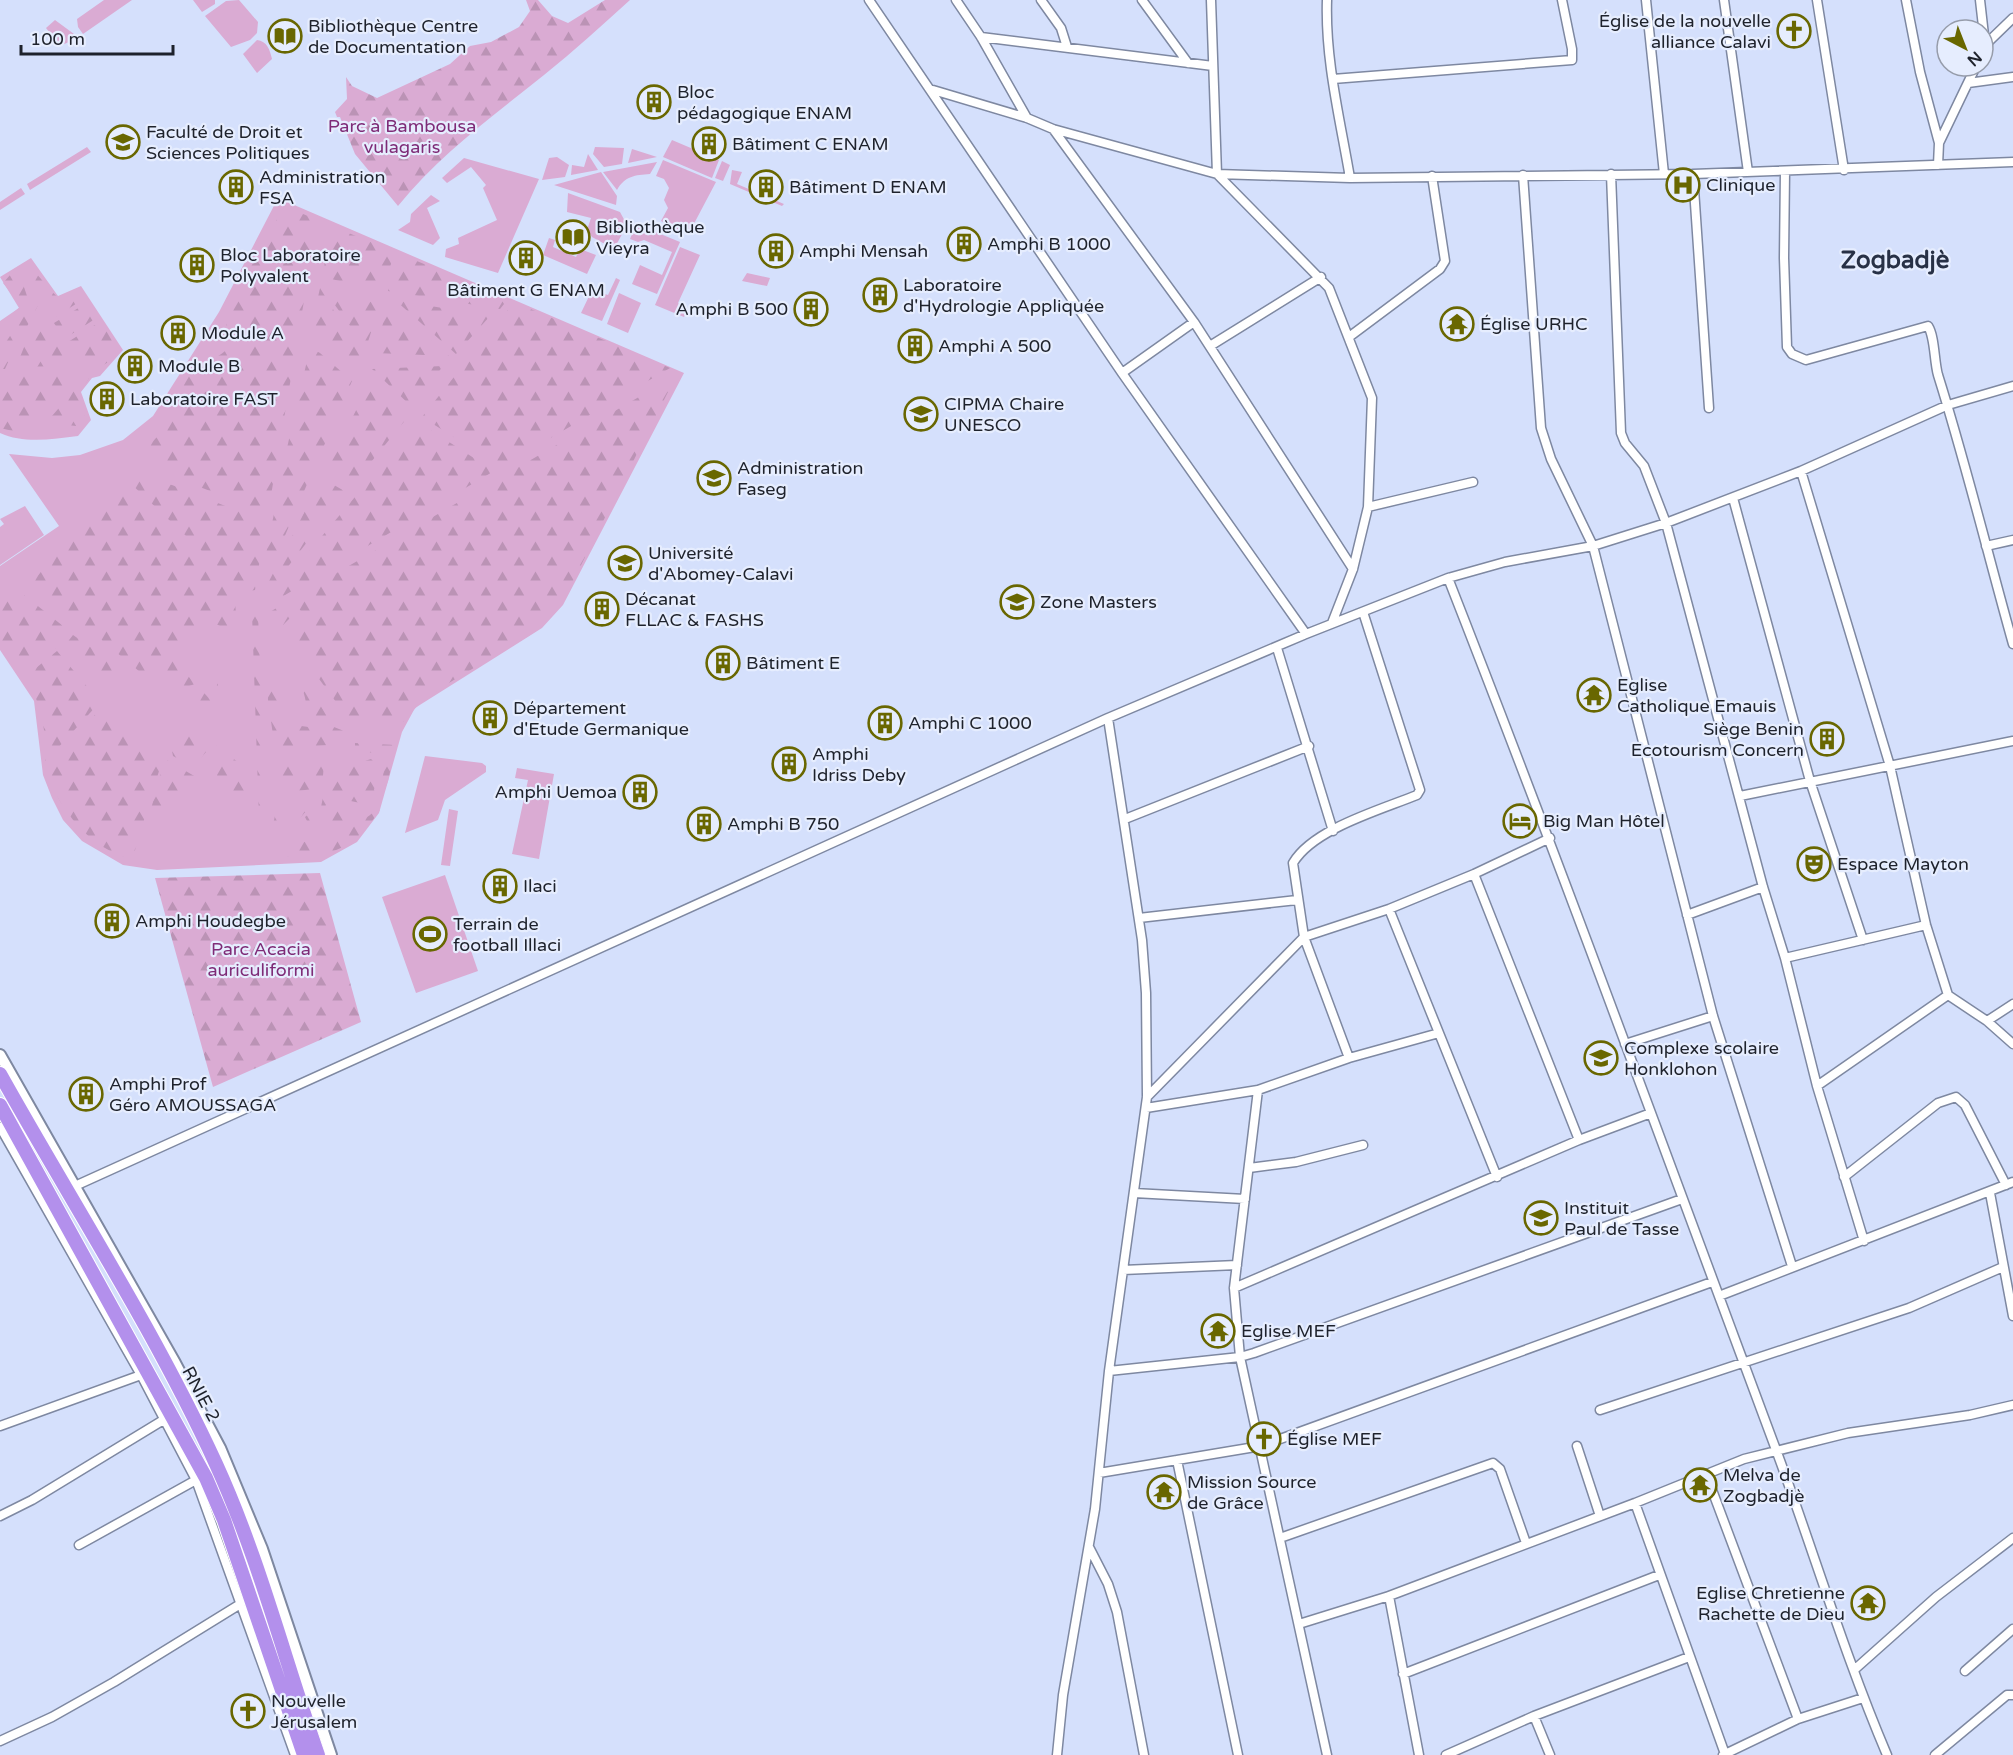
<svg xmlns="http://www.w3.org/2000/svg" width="2013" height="1755" font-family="'Varela Round',sans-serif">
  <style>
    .green { fill: #daabd3 }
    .forest { fill: url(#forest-firs) }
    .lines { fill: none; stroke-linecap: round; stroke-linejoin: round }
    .minor-casing { stroke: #7e88a1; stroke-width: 11 }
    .tertiary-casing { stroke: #7e88a1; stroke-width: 14 }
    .trunk-casing { stroke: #fff; stroke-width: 16 }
    .minor { stroke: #fff; stroke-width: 8 }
    .tertiary { stroke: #fff; stroke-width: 10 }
    .trunk { stroke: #b390ec; stroke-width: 14 }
    .labels { text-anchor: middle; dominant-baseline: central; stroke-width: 4.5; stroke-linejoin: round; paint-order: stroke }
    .poi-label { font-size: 18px; fill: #1e222c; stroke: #e6edfe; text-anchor: start }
    .park-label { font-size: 18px; fill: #7e2b77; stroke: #e6edfe }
    .street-label { font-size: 18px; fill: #1e222c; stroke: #e6edfe }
    .district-label { font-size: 24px; font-weight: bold; fill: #283146; stroke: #e6edfe }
  </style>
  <defs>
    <pattern id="forest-firs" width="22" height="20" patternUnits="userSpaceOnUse" patternTransform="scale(1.5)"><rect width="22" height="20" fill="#daabd3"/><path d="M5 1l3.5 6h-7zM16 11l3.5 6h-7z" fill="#bb93b5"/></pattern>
  </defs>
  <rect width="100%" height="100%" fill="#d5e0fc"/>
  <!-- green -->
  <path class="green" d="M104,0H132L83,34L78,27L77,19Z
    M193,0H215V4L202,12Z
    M239,0L258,22L257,33L250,40L231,47L205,16L226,1Z
    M55,20L74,34L71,41L60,46L46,28Z
    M257,40C267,41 270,50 272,59L257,73L243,54Z
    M672,140L719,160L712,178L663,157Z
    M87,147L91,152L30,190L27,184Z
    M595,147L624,148L622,164L604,167L593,154Z
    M632,149L657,157L628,163Z
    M588,154L598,170L571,175L572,165L584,167Z
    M557,157L569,165L565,177L542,180L549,158Z
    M464,158L539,179L498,273L445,257L446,249L459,244L458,238L497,220L483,188L486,185L471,167L447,183L442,178Z
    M663,160L716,182L688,235L661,221L668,208L664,200L669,188L664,179L656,176Z
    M722,161L730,165L723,181L715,178Z
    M657,162L650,174C635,175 625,176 617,190L603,172Z
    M732,170L742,172L737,184L784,204L782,206L730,184Z
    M601,172L617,196L616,205L554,185Z
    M21,188L25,194L0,210V202Z
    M568,193L620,212L627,225L614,249L592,237L587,230L591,218L567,212Z
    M431,195L440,201L427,208L440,238L433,245L398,230L410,222L411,214Z
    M278,198L684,373L563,605L542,628L415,708L402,732L379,813L357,842L321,862L157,870L123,865L82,841L63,820L52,798L43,775L34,701L0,650V566L59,526L9,454L52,458L80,455L123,440L153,416L219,312Z
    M636,224L680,242L657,294L632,284L640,265L662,275L672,252L644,240L638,242L630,239Z
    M549,238L555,240L553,247L576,257L580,249L596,255L587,274L543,255Z
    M680,247L700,255L678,303L688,308L684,317L655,305Z
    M31,258L58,296L81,286L123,350L100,376L92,378L81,392L91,420L78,436C53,439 24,444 0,433V321L19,308L0,277Z
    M747,273L770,278L767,286L742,281Z
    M616,278L620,280L602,321L581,313L592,290L608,295Z
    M619,293L641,303L628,333L607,324Z
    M25,506L44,535L0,565V527L4,524L0,519Z
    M425,756L482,763L486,766V772L445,800L438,820L405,833Z
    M517,768L554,774L539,859L512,854L528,780L515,778Z
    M449,809L458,811L450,866L441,865Z
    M445,875L478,971L416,993L382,897Z"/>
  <!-- forest -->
  <path class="forest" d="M526,0H538L552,16L568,23L605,0H630C602,25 574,51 544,75C493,116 439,155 398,206L355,154L340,117H337L335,112L347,99L346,77L352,86L377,98L450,64L470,46L491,42L519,27L530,11Z
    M284,206L315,219L316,230L268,513L171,476L149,450V445L160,434L152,425L174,415C178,399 184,374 200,365C209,360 217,358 225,351L227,318L240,287Z
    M329,225L395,252L382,291L323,277Z
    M400,254L508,299L500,309L388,291Z
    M30,268C41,276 52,296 61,298L75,290L85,298L51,320Z
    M19,272L28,299L22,310L0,324L21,306L3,283L11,274Z
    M320,288L363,358L358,368L310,334Z
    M324,290L380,304L366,348Z
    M34,300L38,305C28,327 15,346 5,369H0V351Z
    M395,300L490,316L456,354Z
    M88,302L98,317L64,339L54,323Z
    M514,302L670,368L501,467L422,417Z
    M388,304L449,356L375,353Z
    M42,314L67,362L60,366L16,367L37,315Z
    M101,321L110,332L119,350L111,360L98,369V374L68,342Z
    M313,349L320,353L352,381L313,471L284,461L309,352Z
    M443,366L412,407L372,369Z
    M11,373H81L33,426L13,431L0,428V394Z
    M85,378H89L80,392L85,416L76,426L68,425L69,418L58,417L55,424H45Z
    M674,380L561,605C555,612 549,620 542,626C518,648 411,695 407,722L347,717L292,642L312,622L299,609L283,625L268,613L656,387Z
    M368,387L407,418L349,489L325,471Z
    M418,422L494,471L280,598L275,592Z
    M284,464L311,475L262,589L259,588Z
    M322,478L346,492L269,591L265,589Z
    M147,479L172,485L266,522L255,590L245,592L127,480Z
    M119,484L233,591L146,677L32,582Z
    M20,569L25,571L21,590L14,595L2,594L1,586L15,589L18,587L19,575L14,570Z
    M24,595L68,630L57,640L28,606Z
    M0,599L22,605L56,648L23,671L0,640Z
    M253,601H259L263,606L258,614L266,817L259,818L252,614L249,608Z
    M235,602L236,614L230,631L212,622L213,618Z
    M73,635L118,666L109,685L100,682L66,644Z
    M57,651L100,702L45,762C47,730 41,705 26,676Z
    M174,659L195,684L174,691L158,676Z
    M295,662L310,695L321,706L334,727L349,733L325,730L321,725L309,723C306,713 307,703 304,694C300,682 295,676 295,662Z
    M267,675H275L279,723L316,728L343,744L275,749L268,700Z
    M200,677L218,678V690L200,687Z
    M201,690C213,701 215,707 210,723L180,696Z
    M105,707L160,759L159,771L135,850V860C89,849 61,812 45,769V765L67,748L98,711Z
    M185,720L208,740L211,746L195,765H190L173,756L172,751Z
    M355,743L396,745L388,781L380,803L377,802L388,753L355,752Z
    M216,745L244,767L251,821L227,785L212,771Z
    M165,759L196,777L142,841Z
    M371,759L382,770L379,783L374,789L376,802L365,804L346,800L321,807L328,773Z
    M324,763L322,788L288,792L278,789L274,767Z
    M277,806L307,810L294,825H273Z
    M377,807L380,810C349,855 330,855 278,857L277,847C299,834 311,848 332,842C342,839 351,828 359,822C367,816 372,816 377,807Z
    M368,809L328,832L321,812Z
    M310,813V837H295L307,821L305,817Z
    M320,873L361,1022L213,1087L155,878Z"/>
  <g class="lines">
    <!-- minor casing -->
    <g class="minor-casing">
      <path id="minor" d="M869,0L1122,373L1306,634
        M956,0L981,37L1027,118
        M1041,0L1061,28L1067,47
        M1142,0L1188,63
        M1211,0L1217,174L1329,288L1372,398L1368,507L1353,569L1332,623
        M1327,0C1325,60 1340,119 1350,178
        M1646,0L1664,174
        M1724,0L1748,172
        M1817,0L1844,170
        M1906,0L1920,72L1939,143
        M1980,0L1985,44
        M981,37L1213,66
        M1984,46L2013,18
        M1333,79L1572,60V49L1562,0
        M1968,83L2013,77
        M933,90L1027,118L1053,129L1217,174L1350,178L1693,174L2013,162
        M1053,129L1194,322L1353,569
        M1938,165L1939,143L1976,66
        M1785,171L1784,258L1787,347L1792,354L1806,360L1928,326C1935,337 1934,361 1938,375C1966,464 1988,555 2013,644
        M1611,174L1621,433L1625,443L1644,466L1666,523L1763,887L1785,958L1817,1086L1864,1241
        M1693,174L1709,408
        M1523,175L1541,428L1551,459L1593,546L1713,1016L1792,1266
        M1349,337L1440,269L1445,261L1432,176
        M1210,346L1321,277
        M1122,373L1194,322
        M1801,471L1890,766L1926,925L1948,995L1987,1021L2013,1044
        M1733,498L1810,781L1863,940
        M1368,507L1473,482
        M1986,546L2013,540
        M1448,578C1561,866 1667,1157 1775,1447C1813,1549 1844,1654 1887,1755
        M1277,648L1333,831
        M1740,796L2013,741
        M1125,819L1309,746
        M1474,874L1579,1140
        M1389,909L1497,1177
        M1687,915L1763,887
        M1139,918L1297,900
        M1785,958L1926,925
        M1987,1021L2013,1004
        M1625,1044L1713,1016
        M1349,1058L1304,937L1293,863C1313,829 1380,810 1417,795L1420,790L1363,612
        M1817,1086L1948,995
        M1258,1090L1234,1288L1240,1357L1327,1755
        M1147,1097L1304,937L1389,909L1474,874L1550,838
        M1146,1108L1258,1090L1349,1058L1439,1033
        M0,1127L141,1375L196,1480L295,1755
        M1249,1168L1296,1162L1363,1145
        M1844,1177L1938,1103L1956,1097L1965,1105L2006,1185
        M75,1186L1108,718L1306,634L1448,578L1505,562L1593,546L1666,523L1801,471L1948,405L2013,386
        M1134,1193L1245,1199
        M1990,1193L2013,1316
        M1123,1270L1237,1265
        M1234,1288L1579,1140L1651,1113
        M1719,1296L2013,1182
        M1109,1371L1240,1357L1254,1353L1682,1199
        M1600,1410L1909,1308L2003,1267
        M0,1426L141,1375
        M1577,1446L1600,1516
        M1177,1460L1238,1755
        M1099,1473L1261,1446L1712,1282
        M1706,1474L1798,1719
        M1635,1503L1725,1754
        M0,1516L32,1500L165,1419
        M1280,1538L1493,1463L1500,1469L1526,1543
        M79,1545L196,1480
        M1089,1547L1108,1584L1117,1612L1144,1755
        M1389,1596L1419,1755
        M1299,1624L1389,1596L1635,1503L1744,1459L1848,1433L1970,1415L2013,1405
        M1854,1670L1936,1597L2013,1538
        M1965,1671L2013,1629
        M1403,1674L1659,1575
        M1534,1716L1550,1755
        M0,1741L52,1717L114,1682L242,1603
        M1057,1755L1063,1695L1095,1509L1109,1371L1147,1097L1146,993L1142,940L1108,718
        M1446,1755L1534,1716L1689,1657
        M1723,1755L1798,1719L1863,1698
        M1935,1755L2007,1695H2013"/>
    </g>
    <!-- tertiary casing -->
    <g class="tertiary-casing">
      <path id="tertiary" d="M0,1055L175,1363L220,1448L262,1549L331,1755"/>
    </g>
    <!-- trunk casing -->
    <g class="trunk-casing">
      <path id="trunk" d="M0,1074C72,1203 154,1329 216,1464C259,1558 284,1658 318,1755
        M0,1105L206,1478L224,1520L304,1755"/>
    </g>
    <!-- minor -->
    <use href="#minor" class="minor"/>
    <!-- tertiary -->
    <use href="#tertiary" class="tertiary"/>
    <!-- trunk -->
    <use href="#trunk" class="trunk"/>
  </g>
  <!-- icons -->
  <defs>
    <g id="church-ring" transform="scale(1.725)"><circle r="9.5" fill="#e6edfe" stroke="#696700" stroke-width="1.5"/><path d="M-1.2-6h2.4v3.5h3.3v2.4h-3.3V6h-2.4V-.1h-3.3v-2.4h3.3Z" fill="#696700"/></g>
    <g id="library-ring" transform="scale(1.725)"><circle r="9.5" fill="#e6edfe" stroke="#696700" stroke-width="1.5"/><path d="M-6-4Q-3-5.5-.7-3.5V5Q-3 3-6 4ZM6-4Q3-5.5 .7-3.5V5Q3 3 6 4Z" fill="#696700"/></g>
    <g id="building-ring" transform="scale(1.725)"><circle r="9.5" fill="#e6edfe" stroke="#696700" stroke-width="1.5"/><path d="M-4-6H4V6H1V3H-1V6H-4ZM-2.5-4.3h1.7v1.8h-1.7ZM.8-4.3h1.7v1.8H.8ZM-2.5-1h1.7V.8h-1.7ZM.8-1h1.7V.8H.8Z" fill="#696700"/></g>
    <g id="university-ring" transform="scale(1.725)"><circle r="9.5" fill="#e6edfe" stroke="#696700" stroke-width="1.5"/><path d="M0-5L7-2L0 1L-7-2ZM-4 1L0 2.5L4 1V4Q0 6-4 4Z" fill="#696700"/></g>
    <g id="hospital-ring" transform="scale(1.725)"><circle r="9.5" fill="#e6edfe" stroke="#696700" stroke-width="1.5"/><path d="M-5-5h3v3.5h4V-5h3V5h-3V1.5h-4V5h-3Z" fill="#696700"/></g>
    <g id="temple-ring" transform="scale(1.725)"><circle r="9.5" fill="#e6edfe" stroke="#696700" stroke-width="1.5"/><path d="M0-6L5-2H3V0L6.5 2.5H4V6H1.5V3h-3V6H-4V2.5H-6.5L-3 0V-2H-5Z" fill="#696700"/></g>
    <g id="hotel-ring" transform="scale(1.725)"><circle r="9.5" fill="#e6edfe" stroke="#696700" stroke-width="1.5"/><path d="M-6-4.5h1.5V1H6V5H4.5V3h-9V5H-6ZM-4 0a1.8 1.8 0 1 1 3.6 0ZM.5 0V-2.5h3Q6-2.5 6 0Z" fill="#696700"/></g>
    <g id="theatre-ring" transform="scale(1.725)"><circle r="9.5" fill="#e6edfe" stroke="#696700" stroke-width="1.5"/><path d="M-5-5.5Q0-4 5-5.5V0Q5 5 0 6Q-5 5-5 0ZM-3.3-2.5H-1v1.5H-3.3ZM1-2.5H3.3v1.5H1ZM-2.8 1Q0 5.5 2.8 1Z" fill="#696700"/></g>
    <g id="stadium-ring" transform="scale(1.725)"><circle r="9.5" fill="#e6edfe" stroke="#696700" stroke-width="1.5"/><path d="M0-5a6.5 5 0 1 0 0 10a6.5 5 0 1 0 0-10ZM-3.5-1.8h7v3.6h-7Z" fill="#696700"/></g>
    <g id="school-ring" transform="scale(1.725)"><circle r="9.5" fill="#e6edfe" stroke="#696700" stroke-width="1.5"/><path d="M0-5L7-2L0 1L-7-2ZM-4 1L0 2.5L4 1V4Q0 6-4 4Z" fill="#696700"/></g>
  </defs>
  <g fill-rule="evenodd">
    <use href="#church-ring" x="1794" y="31"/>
    <use href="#library-ring" x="285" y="36"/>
    <use href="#building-ring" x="654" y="102"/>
    <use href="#university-ring" x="123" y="142"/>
    <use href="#building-ring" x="709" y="144"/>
    <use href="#hospital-ring" x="1683" y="185"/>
    <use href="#building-ring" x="236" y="187"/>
    <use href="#building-ring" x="766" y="187"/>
    <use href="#library-ring" x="573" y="237"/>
    <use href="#building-ring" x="964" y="244"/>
    <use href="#building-ring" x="776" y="251"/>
    <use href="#building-ring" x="526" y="258"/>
    <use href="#building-ring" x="197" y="265"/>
    <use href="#building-ring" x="880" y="295"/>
    <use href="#building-ring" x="811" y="309"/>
    <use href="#temple-ring" x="1457" y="324"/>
    <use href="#building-ring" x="178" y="333"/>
    <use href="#building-ring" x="915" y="346"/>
    <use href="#building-ring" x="135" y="366"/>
    <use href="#building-ring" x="107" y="399"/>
    <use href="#university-ring" x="921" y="414"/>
    <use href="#university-ring" x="714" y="478"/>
    <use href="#university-ring" x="625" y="563"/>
    <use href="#university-ring" x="1017" y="602"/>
    <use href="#building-ring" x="602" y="609"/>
    <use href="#building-ring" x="723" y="663"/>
    <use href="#temple-ring" x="1594" y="695"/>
    <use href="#building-ring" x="490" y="718"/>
    <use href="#building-ring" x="885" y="723"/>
    <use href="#building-ring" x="1827" y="739"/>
    <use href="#building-ring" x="789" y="764"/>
    <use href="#building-ring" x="640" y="792"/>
    <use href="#hotel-ring" x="1520" y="821"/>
    <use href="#building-ring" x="704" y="824"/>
    <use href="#theatre-ring" x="1814" y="864"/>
    <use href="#building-ring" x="500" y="886"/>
    <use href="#building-ring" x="112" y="921"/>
    <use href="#stadium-ring" x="430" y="934"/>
    <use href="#school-ring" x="1601" y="1058"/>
    <use href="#building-ring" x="86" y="1094"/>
    <use href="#university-ring" x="1541" y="1218"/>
    <use href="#temple-ring" x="1218" y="1331"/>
    <use href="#church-ring" x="1264" y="1439"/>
    <use href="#temple-ring" x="1700" y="1485"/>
    <use href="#temple-ring" x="1164" y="1492"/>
    <use href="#temple-ring" x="1868" y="1603"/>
    <use href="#church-ring" x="248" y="1711"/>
  </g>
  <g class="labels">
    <!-- poi labels -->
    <g class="poi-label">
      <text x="1771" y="21" text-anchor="end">Église de la nouvelle<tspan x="1771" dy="21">alliance Calavi</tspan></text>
      <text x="308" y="26">Bibliothèque Centre<tspan x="308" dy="21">de Documentation</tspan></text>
      <text x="677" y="92">Bloc<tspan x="677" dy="21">pédagogique ENAM</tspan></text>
      <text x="146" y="132">Faculté de Droit et<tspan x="146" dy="21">Sciences Politiques</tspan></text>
      <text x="732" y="144">Bâtiment C ENAM</text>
      <text x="259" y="177">Administration<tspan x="259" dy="21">FSA</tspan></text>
      <text x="1706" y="185">Clinique</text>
      <text x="789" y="187">Bâtiment D ENAM</text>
      <text x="596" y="227">Bibliothèque<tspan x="596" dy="21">Vieyra</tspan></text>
      <text x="987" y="244">Amphi B 1000</text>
      <text x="799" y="251">Amphi Mensah</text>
      <text x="220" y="255">Bloc Laboratoire<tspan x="220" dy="21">Polyvalent</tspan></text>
      <text x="903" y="285">Laboratoire<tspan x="903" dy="21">d'Hydrologie Appliquée</tspan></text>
      <text x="526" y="290" text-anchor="middle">Bâtiment G ENAM</text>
      <text x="788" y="309" text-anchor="end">Amphi B 500</text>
      <text x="1480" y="324">Église URHC</text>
      <text x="201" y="333">Module A</text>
      <text x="938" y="346">Amphi A 500</text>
      <text x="158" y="366">Module B</text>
      <text x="130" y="399">Laboratoire FAST</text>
      <text x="944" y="404">CIPMA Chaire<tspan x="944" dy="21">UNESCO</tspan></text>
      <text x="737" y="468">Administration<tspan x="737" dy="21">Faseg</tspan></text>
      <text x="648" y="553">Université<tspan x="648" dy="21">d'Abomey-Calavi</tspan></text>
      <text x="625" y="599">Décanat<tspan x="625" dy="21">FLLAC &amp; FASHS</tspan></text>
      <text x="1040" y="602">Zone Masters</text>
      <text x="746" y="663">Bâtiment E</text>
      <text x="1617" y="685">Eglise<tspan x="1617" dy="21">Catholique Emauis</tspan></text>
      <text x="513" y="708">Département<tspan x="513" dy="21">d'Etude Germanique</tspan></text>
      <text x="908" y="723">Amphi C 1000</text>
      <text x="1804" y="729" text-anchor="end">Siège Benin<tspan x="1804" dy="21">Ecotourism Concern</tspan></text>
      <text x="812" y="754">Amphi<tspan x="812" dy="21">Idriss Deby</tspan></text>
      <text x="617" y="792" text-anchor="end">Amphi Uemoa</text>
      <text x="1543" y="821">Big Man Hôtel</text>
      <text x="727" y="824">Amphi B 750</text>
      <text x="1837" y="864">Espace Mayton</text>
      <text x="523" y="886">Ilaci</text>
      <text x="135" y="921">Amphi Houdegbe</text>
      <text x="453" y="924">Terrain de<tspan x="453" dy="21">football Illaci</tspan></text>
      <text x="1624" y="1048">Complexe scolaire<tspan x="1624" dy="21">Honklohon</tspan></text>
      <text x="109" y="1084">Amphi Prof<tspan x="109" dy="21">Géro AMOUSSAGA</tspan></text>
      <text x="1564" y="1208">Instituit<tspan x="1564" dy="21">Paul de Tasse</tspan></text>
      <text x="1241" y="1331">Eglise MEF</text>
      <text x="1287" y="1439">Église MEF</text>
      <text x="1723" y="1475">Melva de<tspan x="1723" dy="21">Zogbadjè</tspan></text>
      <text x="1187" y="1482">Mission Source<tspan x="1187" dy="21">de Grâce</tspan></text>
      <text x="1845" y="1593" text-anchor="end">Eglise Chretienne<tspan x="1845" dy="21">Rachette de Dieu</tspan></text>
      <text x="271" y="1701">Nouvelle<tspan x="271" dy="21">Jérusalem</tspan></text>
    </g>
    <!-- park labels -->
    <g class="park-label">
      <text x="402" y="126">Parc à Bambousa<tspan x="402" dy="21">vulagaris</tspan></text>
      <text x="261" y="949">Parc Acacia<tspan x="261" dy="21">auriculiformi</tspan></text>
    </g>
    <!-- street labels -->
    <g class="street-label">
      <text transform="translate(201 1394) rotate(62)">RNIE 2</text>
    </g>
    <!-- district labels -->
    <g class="district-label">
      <text x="1895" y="260">Zogbadjè</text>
    </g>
  </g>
  <!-- north arrow -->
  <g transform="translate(1965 48) rotate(138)"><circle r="28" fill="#e6edfe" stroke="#969caa" stroke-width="1.5"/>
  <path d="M0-4.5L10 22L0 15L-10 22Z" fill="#696700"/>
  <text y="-9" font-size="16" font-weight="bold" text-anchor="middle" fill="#1e222c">N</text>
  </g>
  <!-- scale -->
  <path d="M21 45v9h152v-9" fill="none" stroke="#1e222c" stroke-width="3"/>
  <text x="30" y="45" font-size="18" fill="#1e222c" stroke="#e6edfe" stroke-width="4.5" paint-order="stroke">100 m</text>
</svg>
